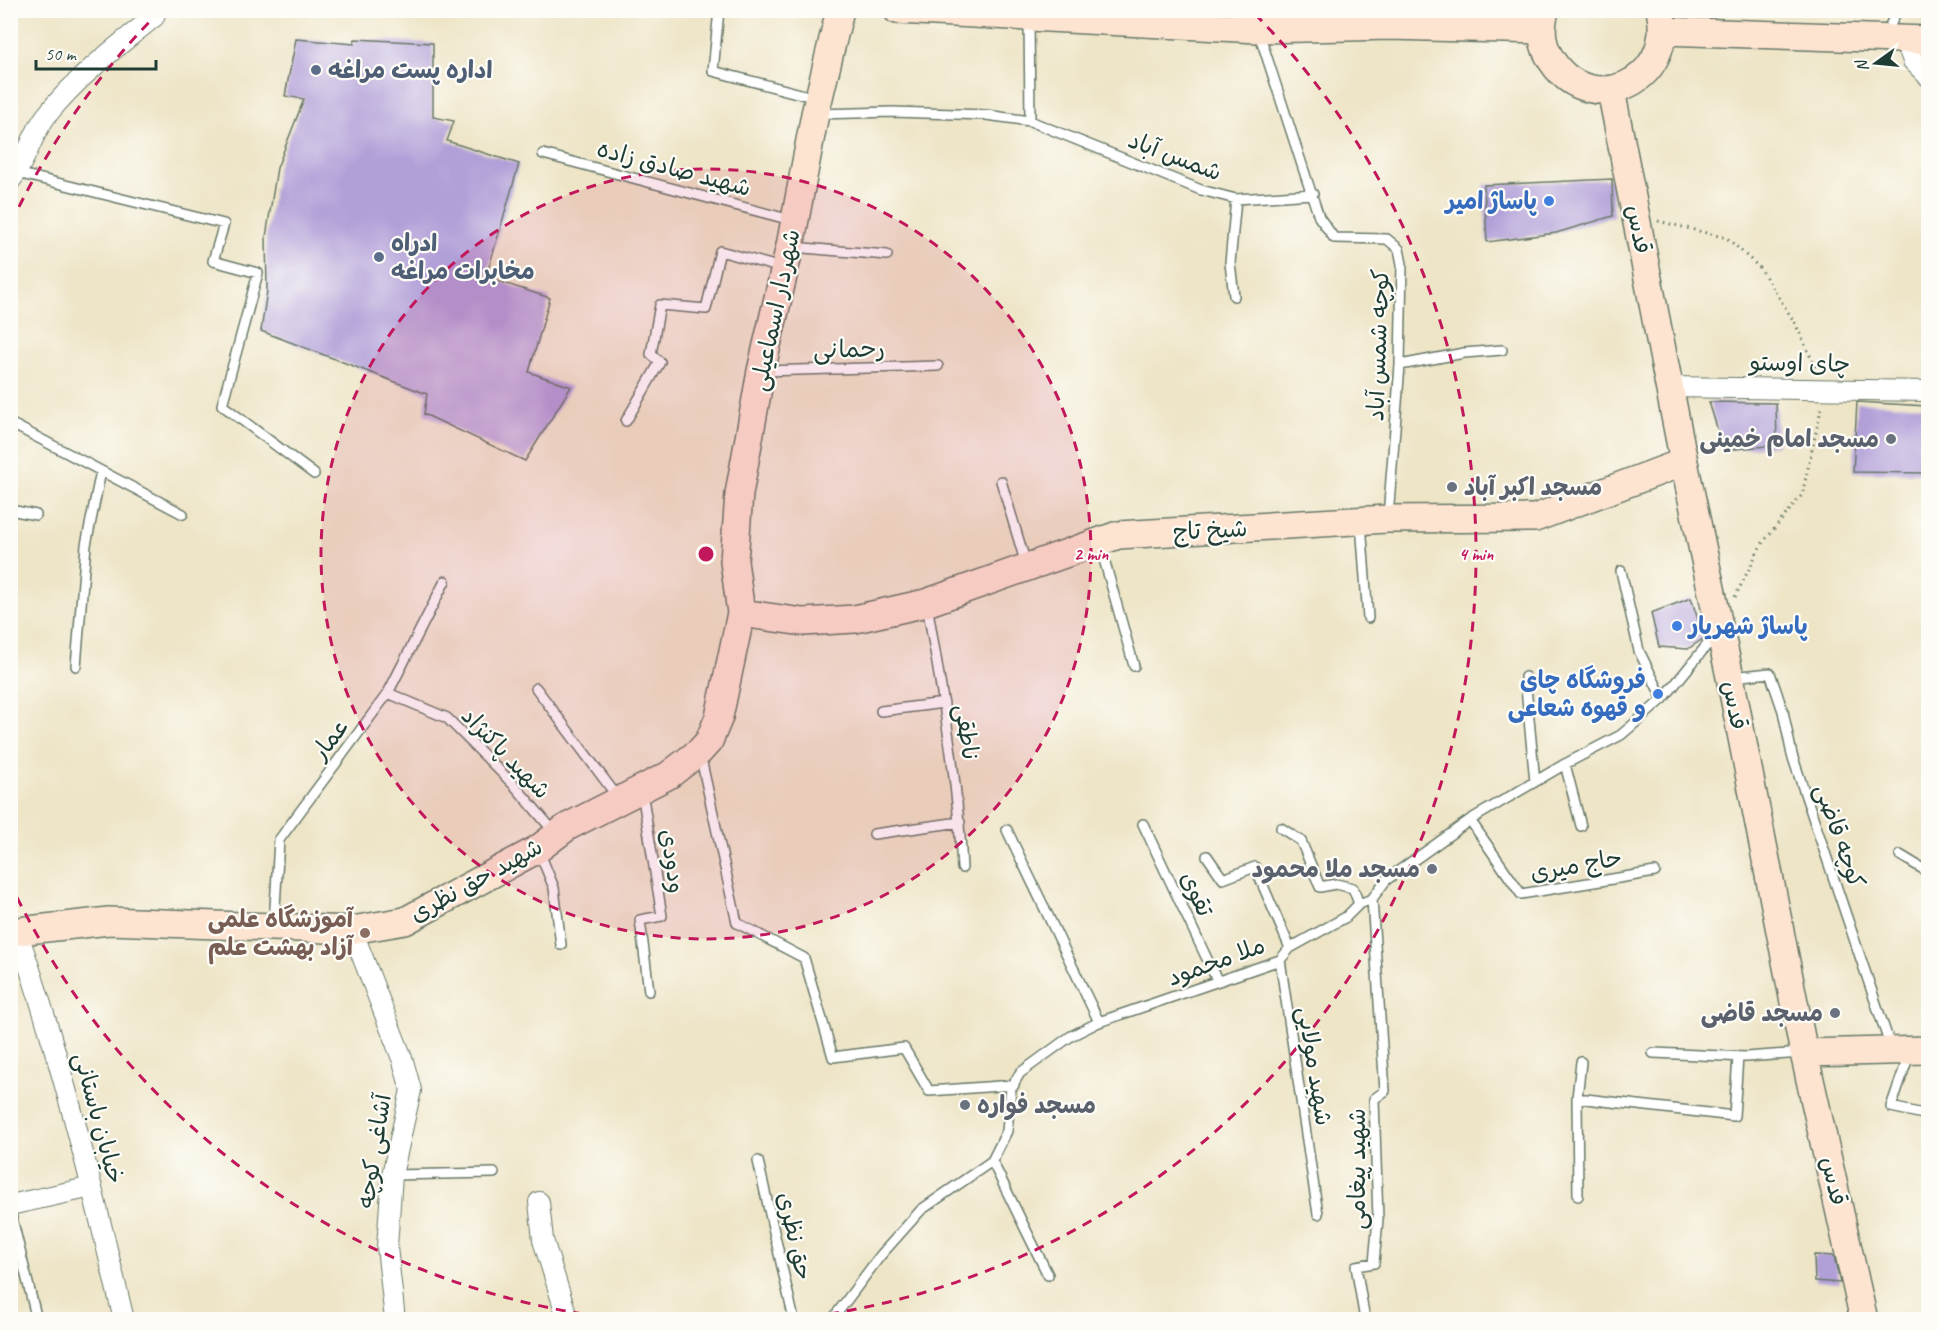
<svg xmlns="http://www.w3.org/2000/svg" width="1939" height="1330" font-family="Caveat,'Playpen Sans Arabic',sans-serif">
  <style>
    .building { fill: #b19fd8 }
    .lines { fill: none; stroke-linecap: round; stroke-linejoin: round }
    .lane-casing { stroke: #677867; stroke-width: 12 }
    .street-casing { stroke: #677867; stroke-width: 22 }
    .secondary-casing { stroke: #677867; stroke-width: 30 }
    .path { stroke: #677867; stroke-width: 3; stroke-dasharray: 1.5 4.5; stroke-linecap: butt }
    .lane { stroke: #fff; stroke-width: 9 }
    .street { stroke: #fff; stroke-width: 20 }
    .secondary { stroke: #fde4d1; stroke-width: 27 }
    .ring { fill: none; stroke: #c2185b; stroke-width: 3; stroke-dasharray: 10 8 }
    .service-dot { fill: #5c6f8a; stroke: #fdfcf7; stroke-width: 2 }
    .shop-dot { fill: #3f7fe0; stroke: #fdfcf7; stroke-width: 2 }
    .worship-dot { fill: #6b7280; stroke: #fdfcf7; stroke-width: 2 }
    .education-dot { fill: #8d6e63; stroke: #fdfcf7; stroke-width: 2 }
    .labels { text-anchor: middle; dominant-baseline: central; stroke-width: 4.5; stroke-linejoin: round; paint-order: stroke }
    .service-label { font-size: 24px; font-weight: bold; fill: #4e5e75; stroke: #fdfcf7; text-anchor: start }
    .street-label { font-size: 24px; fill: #1f3d34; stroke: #fdfcf7 }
    .shop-label { font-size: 24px; font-weight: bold; fill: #366cbe; stroke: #fdfcf7; text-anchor: end }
    .worship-label { font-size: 24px; font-weight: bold; fill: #5b616d; stroke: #fdfcf7; text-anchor: end }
    .education-label { font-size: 24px; font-weight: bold; fill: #785e54; stroke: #fdfcf7; text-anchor: end }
    .centre { fill: #c2185b; stroke: #fdfcf7; stroke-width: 3 }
    .ring-label { font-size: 18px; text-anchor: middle; font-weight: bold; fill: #c2185b; stroke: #fdfcf7; stroke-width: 4.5; stroke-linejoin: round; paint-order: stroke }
  </style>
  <rect width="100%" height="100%" fill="#fdfcf7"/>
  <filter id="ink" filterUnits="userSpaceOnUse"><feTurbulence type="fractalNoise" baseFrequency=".0167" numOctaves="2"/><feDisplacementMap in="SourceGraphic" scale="12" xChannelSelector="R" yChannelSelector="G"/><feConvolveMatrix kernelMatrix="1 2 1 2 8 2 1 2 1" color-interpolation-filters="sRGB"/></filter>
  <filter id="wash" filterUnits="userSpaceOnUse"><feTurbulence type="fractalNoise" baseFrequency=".008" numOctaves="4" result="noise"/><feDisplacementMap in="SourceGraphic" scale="24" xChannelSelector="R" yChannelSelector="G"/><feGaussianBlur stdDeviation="1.35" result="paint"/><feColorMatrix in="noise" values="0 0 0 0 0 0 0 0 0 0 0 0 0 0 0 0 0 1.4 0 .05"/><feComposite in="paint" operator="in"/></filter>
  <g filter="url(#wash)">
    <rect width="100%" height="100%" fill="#eee5c7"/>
    <g id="blocks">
      <!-- building -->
      <path class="building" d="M296,39L354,44L355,39L433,43V117L454,121L447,141L519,164L486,277L550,298L529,372L571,387L525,461L424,414L427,394L261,331L267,291L266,237L277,168L304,99L285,96Z
        M1612,179L1613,216L1556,233L1487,242L1484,185Z
        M1709,402L1776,403L1777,445L1724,450Z
        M1857,402L1927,406L1926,473L1853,472Z
        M1691,598L1704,638L1688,649L1659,647L1651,613Z
        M1814,1255L1834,1256L1840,1283L1815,1281Z"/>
    </g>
  </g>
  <g filter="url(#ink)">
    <use href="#blocks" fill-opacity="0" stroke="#677867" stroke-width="1.5"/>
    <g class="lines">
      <!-- lane casing -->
      <g class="lane-casing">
        <path id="lane" d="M719,10L713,71L816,98
          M1029,18L1030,121
          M1259,33L1319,217L1334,238L1387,239L1399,249L1402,264L1400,365L1388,517
          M1886,35L1897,10
          M817,114L893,112L986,115L1030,121L1201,190L1236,199L1313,194
          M543,154L791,220
          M17,173L224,224L213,261L258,273L222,405L314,474
          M792,247L887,255
          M1234,296L1230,263L1236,199
          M1400,365L1464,353L1502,350
          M763,371L938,366
          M626,421L660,362L651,354L660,305L706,309L720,251L782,268
          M10,423L183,514
          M1001,481L1026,564
          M10,510L36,515
          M1361,523L1368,618
          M1100,545L1134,666
          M1621,571L1639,651L1663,699
          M927,605C942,692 958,780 962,868
          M76,666L86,545L101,471
          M1525,677L1535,782
          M1732,677L1770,673L1783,711L1792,755L1891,1048
          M536,688L619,799
          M388,693L447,718L515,786L556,834
          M881,711L944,703
          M700,754L737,923L804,958L833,1057L904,1048L929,1091L1014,1085
          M1565,764L1581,826
          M642,792L662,916L640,920L649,991
          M1470,820L1521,894L1655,872
          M1143,824L1217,980
          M1281,828L1301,841L1320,887L1336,884L1353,888L1359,904
          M1007,830L1099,1022
          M874,834L960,822
          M539,851L554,888L561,945
          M1900,855L1928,872
          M1207,856L1223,879L1255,867L1290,948
          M274,924L279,840L388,693L445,581
          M1280,960L1318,1214
          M1653,1053L1746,1057L1802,1053
          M1909,1055L1891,1107L1928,1115
          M1577,1098L1734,1116L1738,1057
          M758,1161L794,1320
          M992,1161L1048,1275
          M392,1175L494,1173
          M1578,1196L1577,1098L1581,1062
          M10,1210L37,1320
          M832,1320L880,1256L921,1210L992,1161L1007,1131L1011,1088L1020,1073L1071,1036L1099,1022L1280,960L1290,948L1346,917L1359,904L1372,899L1386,880L1470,820L1565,764L1621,735L1663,699L1716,634
          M1365,1320L1356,1266L1374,1263L1378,1219L1374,1099L1385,1091L1372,899"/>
      </g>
      <!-- street casing -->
      <g class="street-casing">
        <path id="street" d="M1905,39L1913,61L1928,76
          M10,181C26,162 31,136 46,116C77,77 115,48 154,17L156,10
          M1670,387L1928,391
          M352,930L403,1061L411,1090L392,1175L387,1247L395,1320
          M17,931C61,1058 93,1189 124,1320
          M539,1202L543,1240L568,1320
          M10,1205L92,1187"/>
      </g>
      <!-- secondary casing -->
      <g class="secondary-casing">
        <path id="secondary" d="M897,10L1258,29L1390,26L1542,30
          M1545,10C1541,25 1541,42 1549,56C1586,122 1677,84 1660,10
          M1663,31L1928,40
          M1611,90L1684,462L1730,677L1804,1053L1864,1320
          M741,613L803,622L855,619L926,603L1118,535L1387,519L1535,518L1684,462
          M10,932L109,921L352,930L405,921L538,849L567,827L669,775L700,751L709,741L719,717L741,613L734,561L739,494L761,371L790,246L815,114L840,10
          M1804,1053L1928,1050"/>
      </g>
      <!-- path -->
      <path class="path" d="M1658,221L1727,238L1760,268L1795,323L1818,373
        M1735,597L1761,545L1802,495L1822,405"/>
      <!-- lane -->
      <use href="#lane" class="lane"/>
      <!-- street -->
      <use href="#street" class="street"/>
      <!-- secondary -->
      <use href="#secondary" class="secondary"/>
    </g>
  </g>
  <!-- distance rings -->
  <circle cx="706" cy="554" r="385" fill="#c2185b" fill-opacity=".12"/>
  <g class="ring">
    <circle cx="706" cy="554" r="385"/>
    <path d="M619 1319A770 770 0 0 1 11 885M11 223A770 770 0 0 1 157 14M1255 14A770 770 0 0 1 793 1319"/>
  </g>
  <!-- markers -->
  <g class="service-dot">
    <circle cx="316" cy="70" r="6"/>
    <circle cx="379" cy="257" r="6"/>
  </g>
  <g class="shop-dot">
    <circle cx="1549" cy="201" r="6"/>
    <circle cx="1677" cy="626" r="6"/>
    <circle cx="1658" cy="694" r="6"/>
  </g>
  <g class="worship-dot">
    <circle cx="1891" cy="439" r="6"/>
    <circle cx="1452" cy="487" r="6"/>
    <circle cx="1432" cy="869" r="6"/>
    <circle cx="1835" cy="1013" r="6"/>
    <circle cx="965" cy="1105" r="6"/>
  </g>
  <circle class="education-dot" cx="365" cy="933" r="6"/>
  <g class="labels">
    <!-- service labels -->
    <g class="service-label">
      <text x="328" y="70">اداره پست مراغه</text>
      <text x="391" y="243">ادراه<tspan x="391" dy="28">مخابرات مراغه</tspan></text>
    </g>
    <!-- street labels -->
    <g class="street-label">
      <text transform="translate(1175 156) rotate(21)">شمس آباد</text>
      <text transform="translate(674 168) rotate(15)">شهید صادق زاده</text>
      <text transform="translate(1639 229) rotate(79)">قدس</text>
      <text transform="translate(775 310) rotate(-78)">شهردار اسماعیلی</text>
      <text transform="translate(1378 345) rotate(-88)">کوچه شمس آباد</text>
      <text transform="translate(849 349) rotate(-1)">رحمانی</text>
      <text transform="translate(1800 363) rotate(1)">چای اوستو</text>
      <text transform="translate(1210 530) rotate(-3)">شیخ تاج</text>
      <text transform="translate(1735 705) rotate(79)">قدس</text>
      <text transform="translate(967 732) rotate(82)">ناطقی</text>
      <text transform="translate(330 739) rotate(-53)">عمار</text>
      <text transform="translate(506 753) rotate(46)">شهید پاکنژاد</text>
      <text transform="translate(1840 836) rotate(71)">کوچه قاضی</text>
      <text transform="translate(673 861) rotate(81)">ودودی</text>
      <text transform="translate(1576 865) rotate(-10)">حاج میری</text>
      <text transform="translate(476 880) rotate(-29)">شهید حق نظری</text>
      <text transform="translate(1197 894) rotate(65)">تقوی</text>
      <text transform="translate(1216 961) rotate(-20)">ملا محمود</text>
      <text transform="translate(1315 1066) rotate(81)">شهید مولایی</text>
      <text transform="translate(99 1118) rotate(75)">خیابان باستانی</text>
      <text transform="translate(374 1151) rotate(-81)">آشاغی کوچه</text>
      <text transform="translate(1357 1169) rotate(-90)">شهید پیغامی</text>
      <text transform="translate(1834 1181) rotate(77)">قدس</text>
      <text transform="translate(795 1236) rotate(77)">حق نظری</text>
    </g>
    <!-- shop labels -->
    <g class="shop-label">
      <text x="1537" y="201">پاساژ امیر</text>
      <text x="1689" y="626" text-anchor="start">پاساژ شهریار</text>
      <text x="1646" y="680">فروشگاه چای<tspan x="1646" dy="28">و قهوه شعاعی</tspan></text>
    </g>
    <!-- worship labels -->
    <g class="worship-label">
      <text x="1879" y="439">مسجد امام خمینی</text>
      <text x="1464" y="487" text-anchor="start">مسجد اکبر آباد</text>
      <text x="1420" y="869">مسجد ملا محمود</text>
      <text x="1823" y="1013">مسجد قاضی</text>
      <text x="977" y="1105" text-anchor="start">مسجد فواره</text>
    </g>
    <!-- education labels -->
    <g class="education-label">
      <text x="353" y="919">آموزشگاه علمی<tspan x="353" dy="28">آزاد بهشت علم</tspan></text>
    </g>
  </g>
  <circle cx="706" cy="554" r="9" class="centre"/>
  <g class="ring-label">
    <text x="1091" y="560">2 min</text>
    <text x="1476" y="560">4 min</text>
  </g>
  <!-- margin -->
  <rect width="1939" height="1330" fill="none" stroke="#fdfcf7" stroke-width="36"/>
  <!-- north arrow -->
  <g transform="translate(1876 63) rotate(255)" stroke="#fdfcf7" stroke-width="4.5" paint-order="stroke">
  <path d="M0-4.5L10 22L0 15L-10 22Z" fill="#1f3d34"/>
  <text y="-9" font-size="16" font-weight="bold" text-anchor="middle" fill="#1f3d34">N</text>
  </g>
  <!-- scale -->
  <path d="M36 60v9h120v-9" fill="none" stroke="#1f3d34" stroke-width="3"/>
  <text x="45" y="60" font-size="18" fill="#1f3d34" stroke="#fdfcf7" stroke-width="4.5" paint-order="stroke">50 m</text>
</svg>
